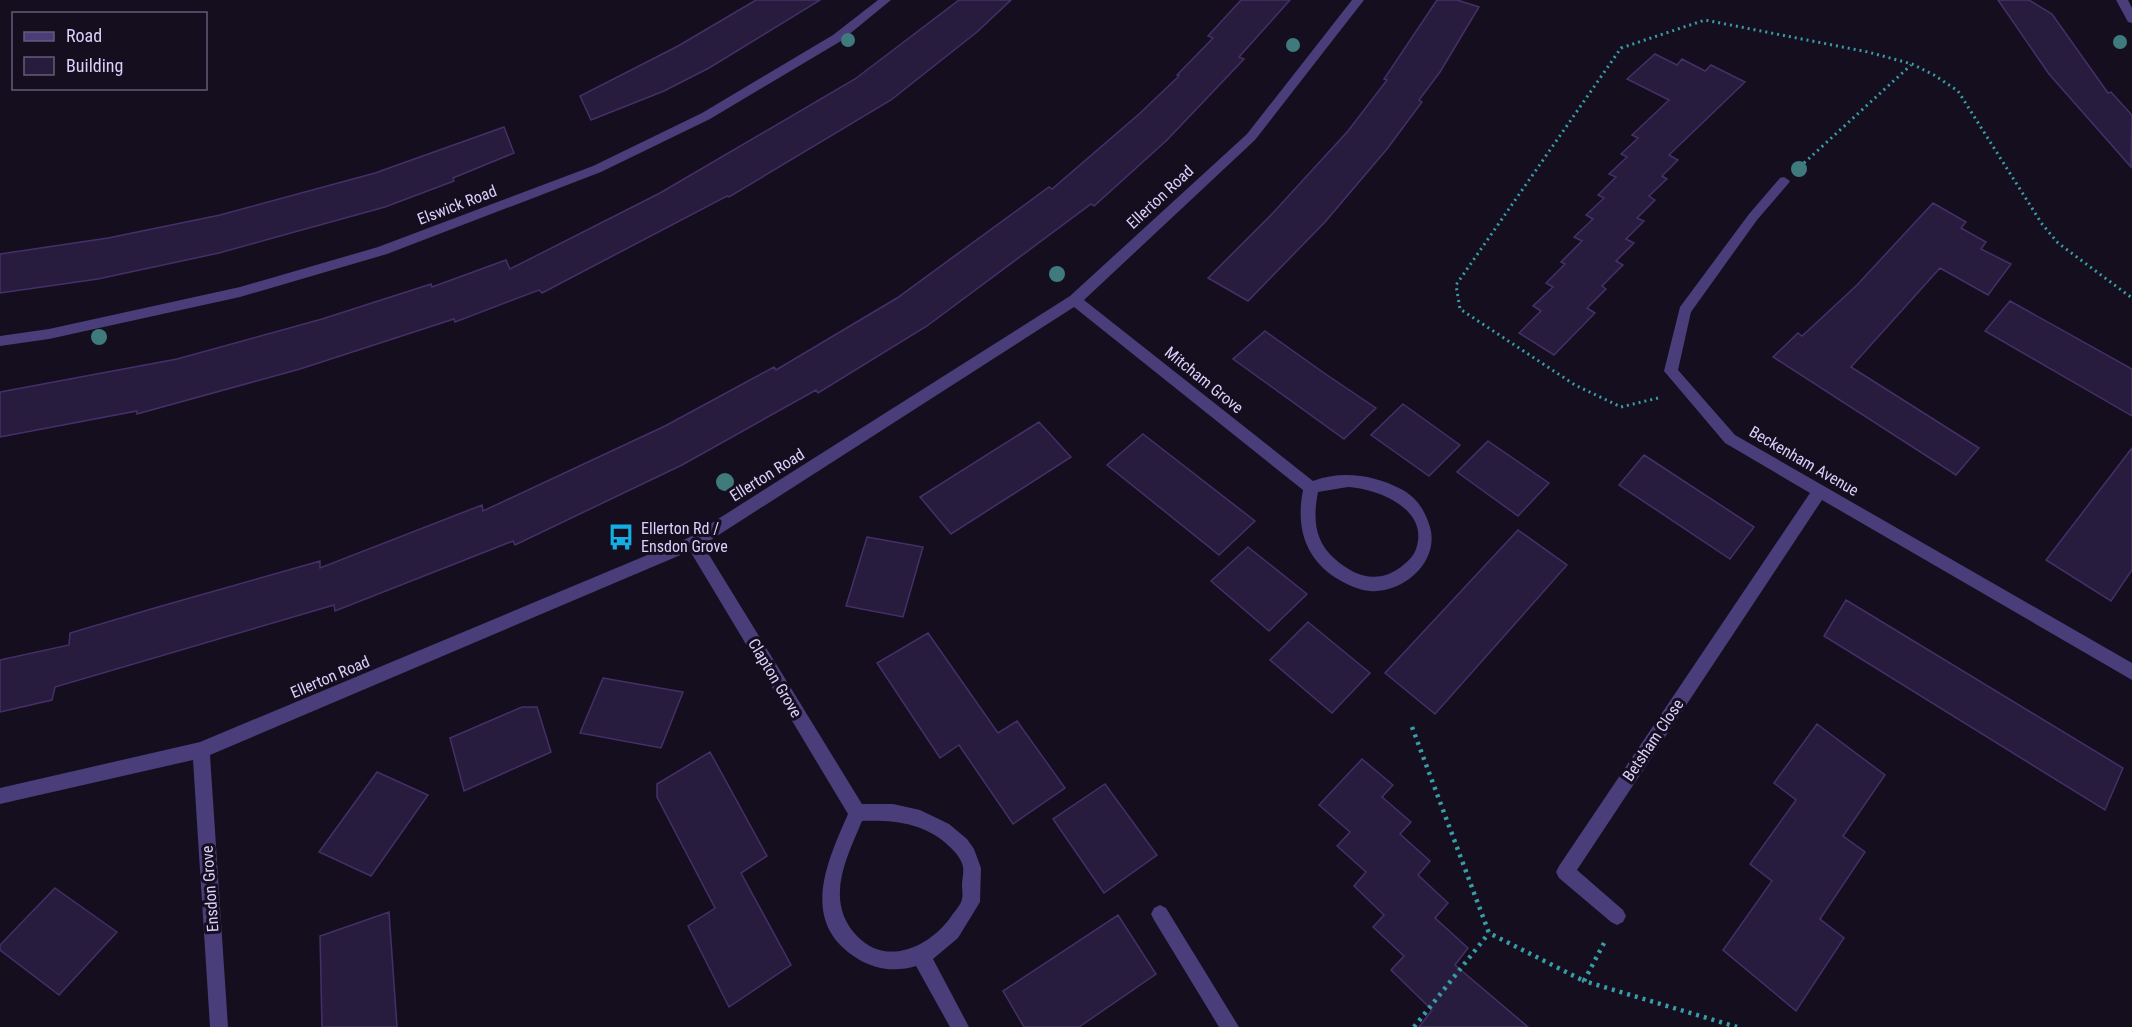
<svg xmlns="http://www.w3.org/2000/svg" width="2132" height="1027" font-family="'Roboto Condensed',sans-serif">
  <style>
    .building { fill: #281c3e; stroke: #443068; stroke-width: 1.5 }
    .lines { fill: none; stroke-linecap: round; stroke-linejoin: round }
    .path-far1 { stroke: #389da7; stroke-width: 3; stroke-dasharray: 2 4; stroke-linecap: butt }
    .path { stroke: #389da7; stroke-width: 4.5; stroke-dasharray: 3 5; stroke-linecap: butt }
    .minor { fill: #493d7a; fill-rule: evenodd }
    .tree { fill: #3f7b7c }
    .labels { text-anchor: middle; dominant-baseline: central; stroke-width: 6; stroke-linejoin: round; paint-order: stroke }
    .street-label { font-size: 16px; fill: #dbd0fb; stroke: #140e1f }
    .poi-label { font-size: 16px; fill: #dbd0fb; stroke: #140e1f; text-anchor: start }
  </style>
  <rect width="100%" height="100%" fill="#140e1f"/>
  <!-- building -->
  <path class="building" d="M756,0H820L709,68L664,91L591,120L580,96L678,46Z
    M959,0H1011L977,32L891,100L729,197L727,196L542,293L539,290L455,322L454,319L300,369L137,414V411L0,437V392L177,359L322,319L431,284L432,287L506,260L510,269L660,193L855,79Z
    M1241,0H1290L1239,57L1244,59L1167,140L1094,206L1091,204L927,326L818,393L816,390L682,465L515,545L513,541L335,611L334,605L55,687L52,700L0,712V660L69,645L70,633L158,607L320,561V568L482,505L483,511L665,426L774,367L776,370L897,298L1049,187L1052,189L1139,114L1179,76L1177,75L1213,38L1208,36Z
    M1437,0H1457L1479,7L1440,72L1419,100L1422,102L1387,149L1325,222L1248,301L1208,278L1270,216L1348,131L1387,80L1384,79Z
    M1998,0H2029L2052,14L2108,93L2111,92L2132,115L2131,167L2049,74Z
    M1655,54L1677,65L1682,59L1705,71L1711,65L1745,82L1669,155L1678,160L1662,176L1667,179L1649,196L1655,200L1637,218L1644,221L1626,239L1634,243L1616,261L1623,265L1602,286L1606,289L1587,308L1595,313L1554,355L1519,333L1541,311L1533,306L1553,287L1546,283L1565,264L1561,262L1582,241L1574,237L1593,219L1586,215L1604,198L1598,195L1616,177L1609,174L1627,157L1621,154L1638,138L1632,135L1669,100L1627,79Z
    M504,127L514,153L453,178L454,181L385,207L219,253L98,279L0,293V254L108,238L220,215L375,173Z
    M1933,203L1966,222L1961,228L1986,242L1981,249L2011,264L1988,295L1940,268L1851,367L1979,448L1956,475L1773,357L1798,333L1802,336L1857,285Z
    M2010,301L2132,369V416L1985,331Z
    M1265,331L1327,375L1376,408L1344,439L1233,359Z
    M1403,404L1460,445L1429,476L1371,435Z
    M1039,422L1071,457L951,534L920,497Z
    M1143,434L1255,521L1219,555L1107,465Z
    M1488,441L1549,483L1518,516L1457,472Z
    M2132,448V570L2111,601L2046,560Z
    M1644,455L1754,527L1730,559L1619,485Z
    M1518,530L1567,565L1435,714L1385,673Z
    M867,537L923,547L903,617L846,606Z
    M1248,547L1307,594L1269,631L1211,581Z
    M1846,600L2123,768L2105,810L1824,636Z
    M1308,622L1370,673L1332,713L1270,660Z
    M928,633L998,733L1017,721L1065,788L1013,824L959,745L940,758L877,663Z
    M603,678L683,692L661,748L580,733Z
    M522,707H537L551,752L464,791L450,738Z
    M1817,724L1885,775L1843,836L1865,852L1820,919L1844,938L1796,1011L1723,950L1772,881L1750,864L1796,800L1774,783Z
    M710,752L767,856L741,873L791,965L729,1007L688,926L715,908L657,797V784Z
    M1362,759L1393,785L1382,797L1411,822L1400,834L1430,861L1418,875L1448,903L1435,918L1468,948L1455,965L1528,1027H1419L1432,1010L1391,970L1404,956L1373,927L1384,915L1354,886L1366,872L1337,846L1350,832L1319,805Z
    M377,772L428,795L371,876L319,852Z
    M1105,784L1157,855L1104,893L1053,819Z
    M55,888L117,932L59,995L0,950V945Z
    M389,912L397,1027H322L320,936Z
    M1118,915L1156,974L1079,1027H1024L1003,991Z"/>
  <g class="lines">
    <!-- path-far1 -->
    <path class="path-far1" d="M1804,163L1911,65
      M1658,398L1621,407L1575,385L1460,309L1456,285L1621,48L1705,20L1868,52L1912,64L1934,75L1958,91L2042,224L2058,243L2132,298"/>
    <!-- path -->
    <path class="path" d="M1412,727L1489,933L1584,981
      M1604,943L1584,981L1737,1027
      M1414,1027L1489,933"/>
    <!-- minor -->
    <path class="minor" d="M878,0H891L841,41L710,119L601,172L387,254L240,297L49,339L0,346V336L49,329L240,287L378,247L593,166L702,113L833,35Z
      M1352,0H1364L1255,140L1084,300L1313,481C1342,470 1374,475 1401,489C1416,497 1424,509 1429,524C1442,559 1405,594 1370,591C1358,590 1346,584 1336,578C1304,557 1296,526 1303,490L1074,307L703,545L862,804H893L920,810L949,824L967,839L974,849L981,868L980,902L958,938L933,959L969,1027H950L916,966C897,972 876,970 858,959C799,923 826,864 848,814L690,551L210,755L228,1027H210L193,760L0,804V788L200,742L688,538L1070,296L1247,134ZM1348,487C1378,489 1430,509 1416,549C1414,556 1407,562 1401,567C1378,584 1355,577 1335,559C1314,541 1313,518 1318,492ZM862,821C895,820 926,823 951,848C956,853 962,860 963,867C964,873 962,879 962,885C962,889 963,894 962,899C961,905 954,912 950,918C929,947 886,967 857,936C824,901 846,859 862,821Z
      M2116,0H2128L2132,8V23L2128,22Z
      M1784,177L1790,181L1788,184L1757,220L1691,312L1678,370L1735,435L2132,663V680L1822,500L1577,870L1623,910L1626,916L1623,922L1617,925L1611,922L1559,878L1556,872L1559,866L1810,493L1725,443L1664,371L1680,307L1749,214L1780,178Z
      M1160,905L1166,908L1239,1027H1219L1154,920L1151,914L1154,908Z"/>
  </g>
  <!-- trees -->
  <g class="tree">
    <circle cx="848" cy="40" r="7"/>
    <circle cx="2120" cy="42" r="7"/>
    <circle cx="1293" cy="45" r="7"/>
    <circle cx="1799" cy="169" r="8"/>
    <circle cx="1057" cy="274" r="8"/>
    <circle cx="99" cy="337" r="8"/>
    <circle cx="725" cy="482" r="9"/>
  </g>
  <!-- icons -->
  <defs>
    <g id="bus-bare" transform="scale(2.07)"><path d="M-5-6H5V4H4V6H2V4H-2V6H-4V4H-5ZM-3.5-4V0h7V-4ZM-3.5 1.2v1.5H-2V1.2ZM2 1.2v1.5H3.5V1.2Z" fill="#13afe4" stroke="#140e1f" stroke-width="2.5" paint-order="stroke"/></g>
  </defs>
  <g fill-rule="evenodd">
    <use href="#bus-bare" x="621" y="537"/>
  </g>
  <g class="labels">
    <!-- street labels -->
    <g class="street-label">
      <text transform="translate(1160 197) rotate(-43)">Ellerton Road</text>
      <text transform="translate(457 205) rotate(-21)">Elswick Road</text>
      <text transform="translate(1204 380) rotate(39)">Mitcham Grove</text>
      <text transform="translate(1804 461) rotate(30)">Beckenham Avenue</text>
      <text transform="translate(767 475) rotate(-32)">Ellerton Road</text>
      <text transform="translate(330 677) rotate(-23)">Ellerton Road</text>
      <text transform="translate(775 678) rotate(59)">Clapton Grove</text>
      <text transform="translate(1653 740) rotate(-56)">Betsham Close</text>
      <text transform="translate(210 889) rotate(-94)">Ensdon Grove</text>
    </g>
    <!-- poi labels -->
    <g class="poi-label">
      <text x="641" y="528">Ellerton Rd /<tspan x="641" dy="18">Ensdon Grove</tspan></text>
    </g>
  </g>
  <!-- legend -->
  <rect x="12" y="12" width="195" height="78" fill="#140e1f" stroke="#645c77" stroke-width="1.5"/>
  <rect x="24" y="32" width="30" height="9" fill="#493d7a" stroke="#645c77" stroke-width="1.5"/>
  <text x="66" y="42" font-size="18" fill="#dbd0fb">Road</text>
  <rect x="24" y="57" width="30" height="18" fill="#281c3e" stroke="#645c77" stroke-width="1.5"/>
  <text x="66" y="72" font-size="18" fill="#dbd0fb">Building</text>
</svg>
